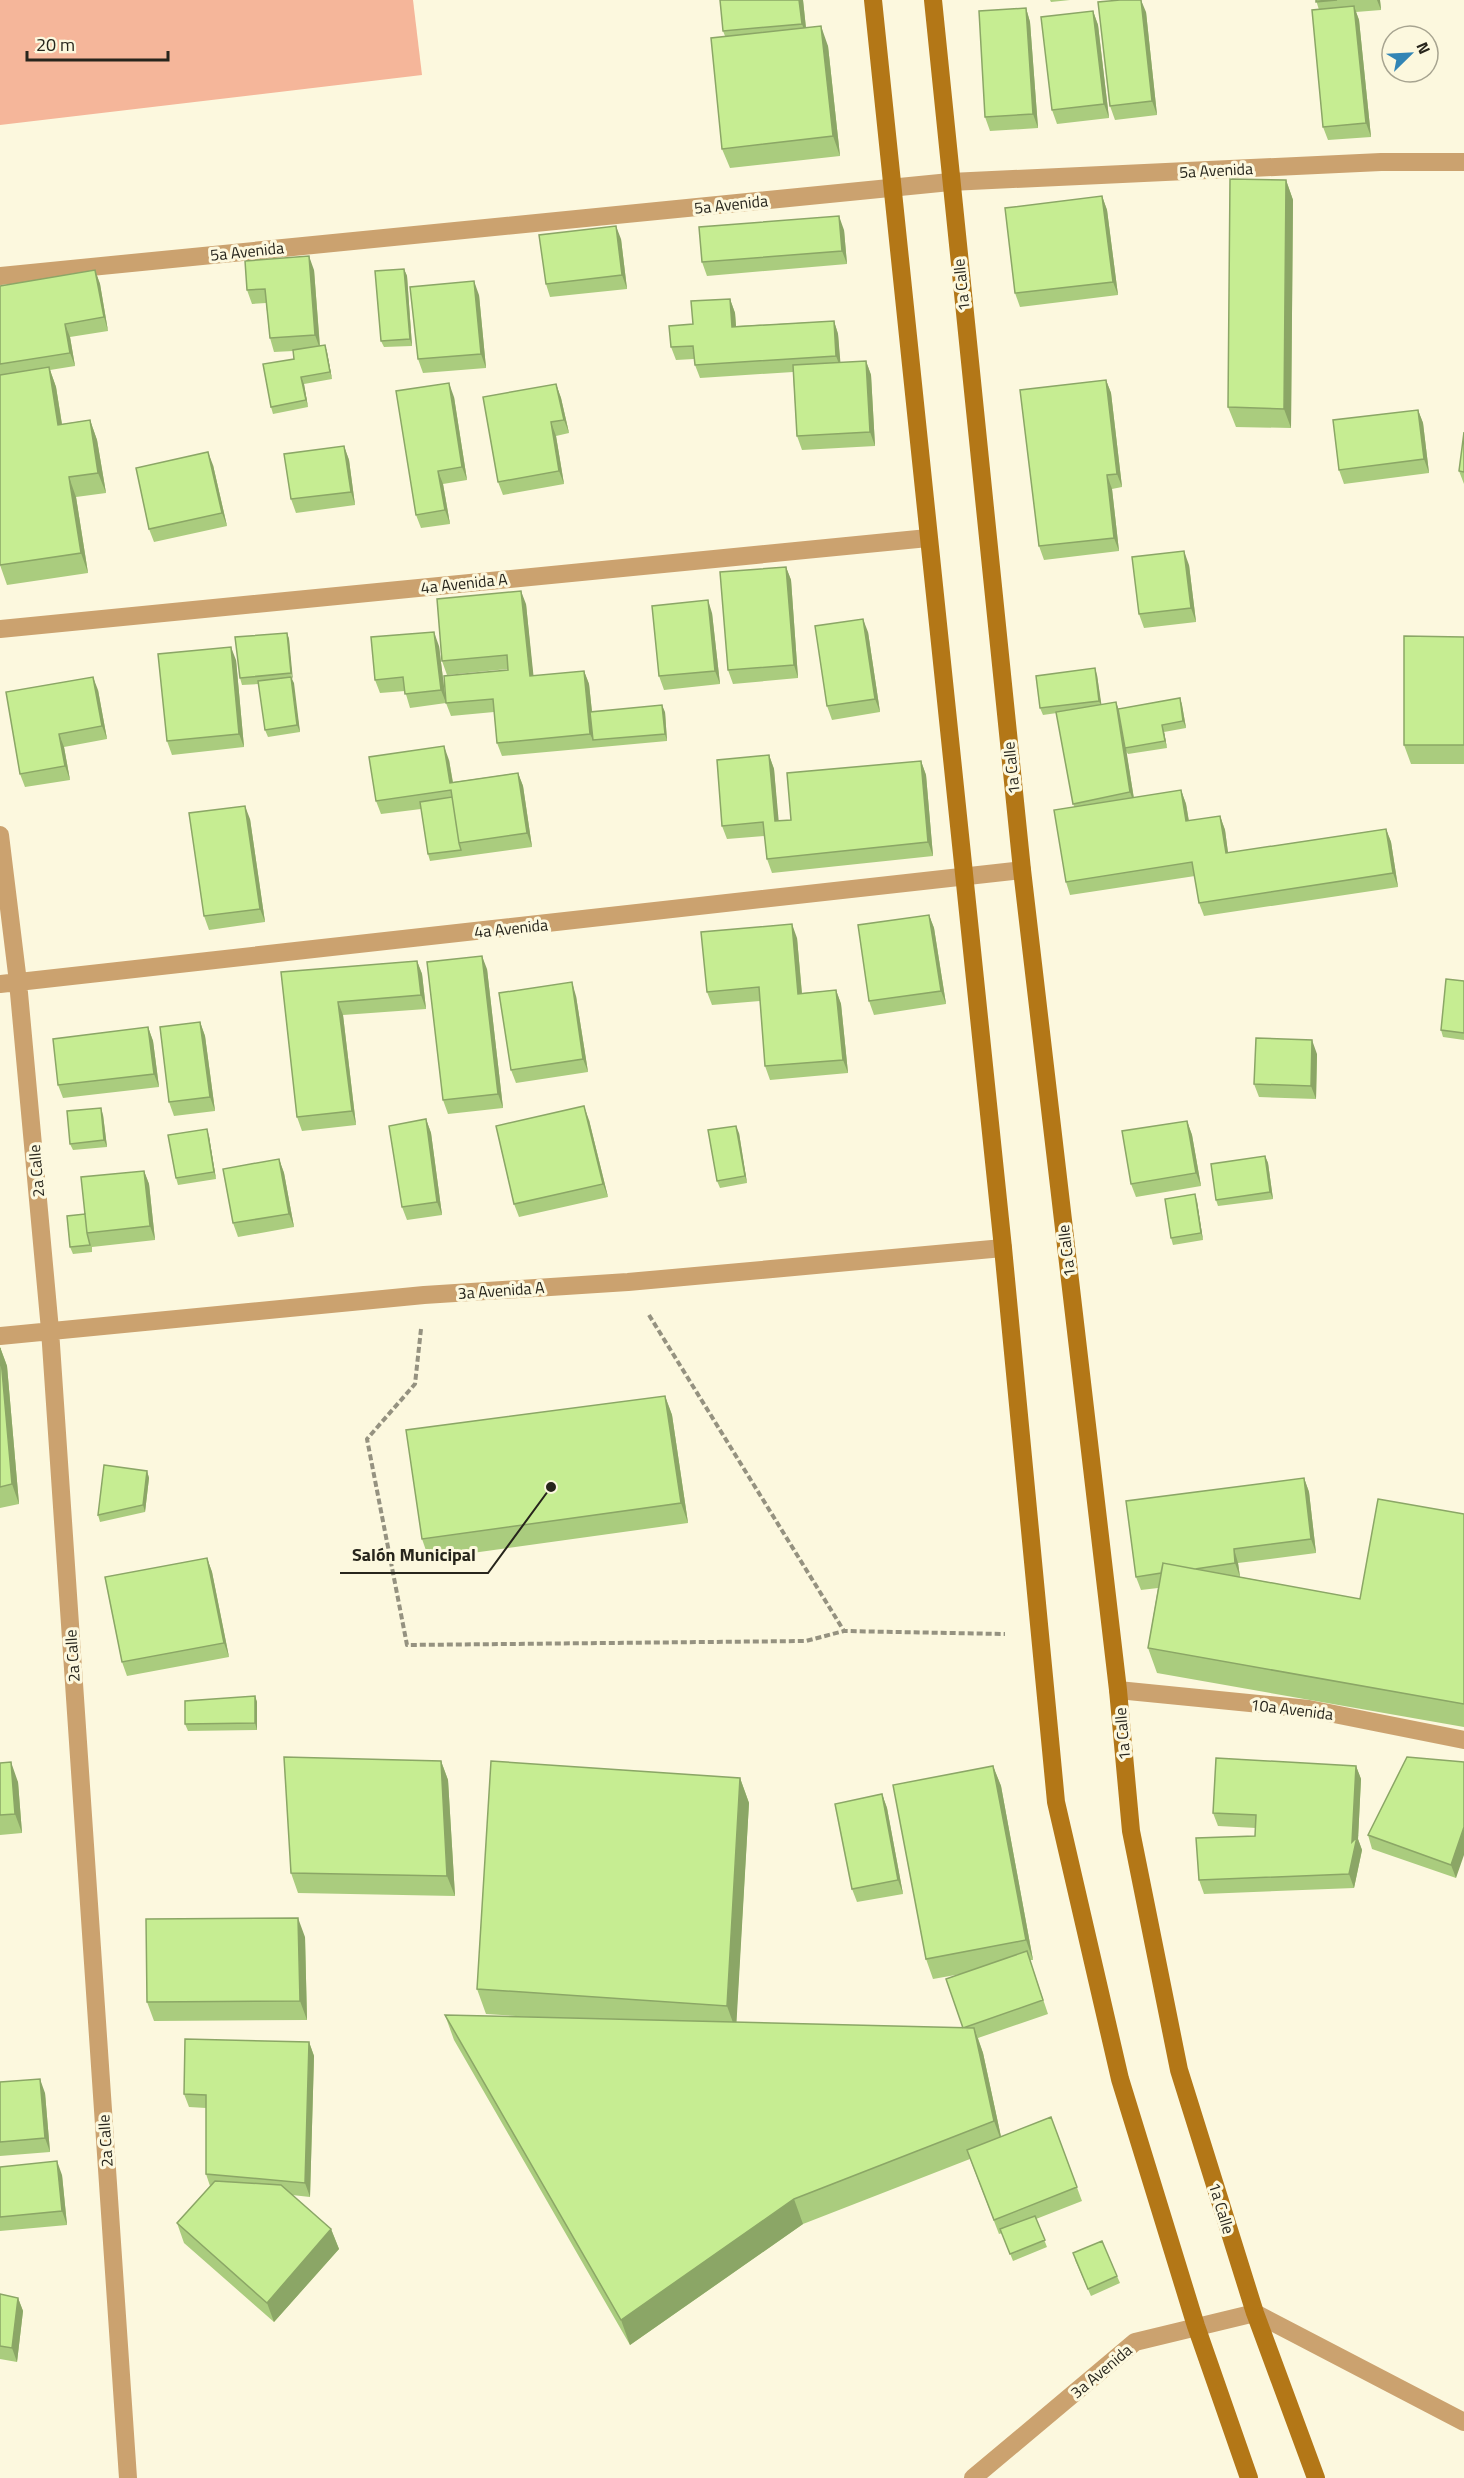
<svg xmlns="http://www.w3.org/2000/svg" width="1464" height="2478" font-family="'Titillium Web',sans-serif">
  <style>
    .garden { fill: #f5b69a }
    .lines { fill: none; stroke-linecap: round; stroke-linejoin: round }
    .path { stroke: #959280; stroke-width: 4; stroke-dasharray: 6 3; stroke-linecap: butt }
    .street { stroke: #cba26f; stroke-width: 18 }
    .secondary { stroke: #b37717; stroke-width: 18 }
    .wall { fill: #aacc7e }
    .shaded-wall { fill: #8ba666 }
    .building { fill: #c6ed92; stroke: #8ba666; stroke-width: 1.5 }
    .labels { text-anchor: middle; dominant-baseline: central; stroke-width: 6; stroke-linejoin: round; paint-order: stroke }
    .street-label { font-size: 16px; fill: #27251c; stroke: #fcf8de }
    .leader { fill: none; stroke: #27251c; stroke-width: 2 }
    .callout-dot { fill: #27251c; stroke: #fcf8de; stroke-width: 2 }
    .callout-label { font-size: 18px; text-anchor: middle; font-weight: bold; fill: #27251c; stroke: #fcf8de; stroke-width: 6; stroke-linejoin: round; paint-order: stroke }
  </style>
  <rect width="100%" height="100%" fill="#fcf8de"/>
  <!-- garden -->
  <path class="garden" d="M0,0H413L422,75L0,125Z"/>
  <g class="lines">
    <!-- path -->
    <path class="path" d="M649,1315L844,1631L1005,1634
      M421,1329L415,1384L367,1439L407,1645L806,1641L844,1631"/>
    <!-- street -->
    <path class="street" d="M0,276L950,182L1381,162H1464
      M0,629L928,538
      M0,835L18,982L50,1330L128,2478
      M0,984L1022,870
      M0,1336L424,1295L628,1282L1003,1248
      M1118,1690L1309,1709L1464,1740
      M973,2478L1135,2342L1255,2313L1464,2422"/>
    <!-- secondary -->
    <path class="secondary" d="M873,0L1003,1248L1056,1802L1120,2079L1196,2326L1249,2478
      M933,0L1022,870L1118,1690L1131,1831L1179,2070L1255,2313L1316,2478"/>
  </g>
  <!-- wall -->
  <path class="wall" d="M803,0L806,28L828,46L840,156L730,168L722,149L725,36L723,31Z
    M1050,0H1070L1051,2Z
    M1316,0H1380L1381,10L1356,12L1359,20L1371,137L1328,140L1323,127L1319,10Z
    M1026,8L1030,22L1038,128L990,131L985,117Z
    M1093,11L1098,25L1109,118L1057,124L1052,110Z
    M1146,12L1157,115L1115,120L1110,106Z
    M1286,180L1293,200L1291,428L1236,427L1228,407Z
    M1102,196L1107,210L1118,295L1020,307L1015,293Z
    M844,230L847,264L707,276L702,262Z
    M621,239L627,289L550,297L546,284Z
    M404,269L407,276L412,346L384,347L381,341Z
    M95,270L100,284L108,331L70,337L75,366L50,370L56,387L62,424L90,420L97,440L106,493L76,497L88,573L7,585L0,565V286Z
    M314,270L320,346L325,345L327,352L332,379L304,384L308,407L273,414L271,407L294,359L293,351L274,352L270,338L266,303L252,304L247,290Z
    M479,295L486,368L423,373L418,359Z
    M730,299L735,313L736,326L834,321L838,334L840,363L866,361L871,375L875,446L802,450L797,436L793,372L700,378L695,365L694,359L676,360L671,347L693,324Z
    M1106,380L1111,393L1122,487L1112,489L1119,551L1044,560L1039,546Z
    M556,384L561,398L569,433L556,436L564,484L503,495L498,482Z
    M454,397L467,480L443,484L450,524L421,528L416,515Z
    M1418,410L1423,423L1429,473L1344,484L1339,470Z
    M344,446L349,460L355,505L296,513L291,499Z
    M213,465L227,526L154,542L149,529Z
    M1459,471L1464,472V485V484Z
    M1189,565L1196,622L1144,628L1139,614Z
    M786,567L791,580L798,678L733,684L728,670Z
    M526,604L533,676L584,671L589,684L592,712H665L667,741L502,756L497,743L494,712L451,716L446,703L508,670V669L447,675L442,661Z
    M712,613L720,684L664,690L659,676Z
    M868,632L880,712L832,720L827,706Z
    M287,633L289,639L292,680L300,732L268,737L265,730L259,684L242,685L240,678Z
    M1464,637V764H1411L1404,745Z
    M439,646L446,703L410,708L405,691L380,693L375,680Z
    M236,660L244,747L172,755L167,741Z
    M1097,675L1101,705L1116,702L1118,709L1180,698L1182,705L1186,728L1164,732L1167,748L1128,754L1126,751L1134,798L1181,790L1186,804L1189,821L1220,816L1225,830L1228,853L1386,829L1391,842L1398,887L1204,916L1199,903L1195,876L1070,895L1066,882L1074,807L1057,713L1043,715L1040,708Z
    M98,690L107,739L64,747L70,780L25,787L20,774Z
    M769,755L774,769L778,821L791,820L921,761L926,775L933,856L772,873L767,859L765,836L727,839L722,826Z
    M449,760L453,782L518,773L523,786L532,847L430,861L428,854L421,809L381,814L376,801Z
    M250,819L265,922L209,930L204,916Z
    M929,915L934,928L946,1004L874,1015L869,1001Z
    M797,938L802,993L836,990L841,1004L848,1073L770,1080L765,1066L760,1001L712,1005L707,992Z
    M417,961L422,974L426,1009L343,1015L356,1125L302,1131L297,1117L281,972Z
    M487,969L503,1108L448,1114L443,1100Z
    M1464,981V1040L1443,1037L1441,1030Z
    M576,996L588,1072L516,1083L511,1070Z
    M200,1022L205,1036L215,1111L174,1116L169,1102Z
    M148,1027L153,1041L159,1087L63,1098L58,1085Z
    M1317,1054L1316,1099L1259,1097L1254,1084Z
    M103,1115L107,1147L73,1150L70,1144Z
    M426,1119L431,1133L442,1215L407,1220L402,1207Z
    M589,1120L608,1197L519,1217L514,1204Z
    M1187,1121L1192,1135L1201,1186L1136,1197L1131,1184Z
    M739,1133L747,1183L720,1188L717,1181Z
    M209,1136L216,1179L178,1185L176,1178Z
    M1265,1156L1268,1163L1273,1199L1218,1206L1216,1200Z
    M279,1159L284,1173L294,1227L238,1237L233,1223Z
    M144,1171L149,1184L155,1240L92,1247V1252L73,1254L70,1247L85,1214Z
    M1197,1201L1203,1240L1173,1245L1171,1238Z
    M0,1347L7,1366L19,1504L0,1508Z
    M665,1396L672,1415L688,1523L429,1559L422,1539Z
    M147,1471L149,1478L145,1512L100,1522L98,1515Z
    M1304,1478L1309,1492L1316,1553L1238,1563L1240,1577L1360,1599L1464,1514V1727L1157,1673L1148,1648L1158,1588L1141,1590L1136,1577Z
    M207,1558L212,1572L229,1657L127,1676L122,1662Z
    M255,1696L257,1702V1730L188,1731L185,1724Z
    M441,1761L448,1780L455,1896L298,1893L291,1873Z
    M1464,1762L1456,1878L1372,1849L1368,1835Z
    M0,1763L18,1782L22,1833L0,1835Z
    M993,1766L1001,1786L1033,1960H1030L1048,2014L978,2038L983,2053L1001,2137L1051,2117L1082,2201L1036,2219L1047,2247L1013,2261L1002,2233L999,2234L970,2159L803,2224L630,2345L454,2040L445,2015L531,2017L486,2014L477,1989L740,1778L749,1803L736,2022L963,2028L961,1974L933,1979L926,1959Z
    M1356,1766L1361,1779L1358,1839L1362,1850L1354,1888L1204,1894L1199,1880L1255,1836L1256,1828L1218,1826L1213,1813Z
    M882,1794L887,1808L903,1894L857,1902L852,1889Z
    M305,1937L307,2020L154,2021L147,2002Z
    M309,2042L314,2056L310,2197L292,2195L331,2229L339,2249L274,2322L184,2243L177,2223L210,2186L206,2174V2108L189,2107L184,2094Z
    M0,2082L45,2093L50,2152L0,2156Z
    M0,2167L62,2175L67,2225L0,2231Z
    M1075,2260L1117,2276L1120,2283L1091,2296Z
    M0,2294L18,2298L23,2311L17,2362L0,2359Z"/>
  <!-- shaded-wall -->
  <path class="shaded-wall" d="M799,0H803L807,38L802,24Z
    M1141,0L1146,12L1157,115L1152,101Z
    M1377,0H1380L1381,10Z
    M1354,6L1359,20L1371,137L1366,123Z
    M1026,8L1030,22L1038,128L1033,114Z
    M1093,11L1098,25L1109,118L1104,104Z
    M821,26L828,46L840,156L833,136Z
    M1286,180L1293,200L1291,428L1284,409Z
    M1102,196L1107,210L1118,295L1113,282Z
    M839,216L844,230L847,264L842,251Z
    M616,226L621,239L627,289L622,275Z
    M309,256L314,270L320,349L315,335Z
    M404,269L407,276L412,346L410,339Z
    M95,270L100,284L108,331L104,317Z
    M474,281L479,295L486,368L481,354Z
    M730,299L735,313L737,340L732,327Z
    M834,321L838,334L841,369L836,356Z
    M65,324L70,337L75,366L70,353Z
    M325,345L327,352L332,379L330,372Z
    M866,361L871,375L875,446L870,432Z
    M49,367L56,387L65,444L58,425Z
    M301,377L304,384L308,407L306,400Z
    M1106,380L1111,393L1122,487L1117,474Z
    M449,383L454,397L467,480L462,467Z
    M556,384L561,398L569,433L564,420Z
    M1418,410L1423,423L1429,473L1424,459Z
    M90,420L97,440L106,493L98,473Z
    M551,422L556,436L564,484L559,471Z
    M344,446L349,460L355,505L351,492Z
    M208,452L213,465L227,526L222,513Z
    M438,471L443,484L450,524L445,510Z
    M1107,475L1112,489L1119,551L1114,538Z
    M69,477L76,497L88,573L81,553Z
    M1184,551L1189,565L1196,622L1191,608Z
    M786,567L791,580L798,678L794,665Z
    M521,591L526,604L535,690L530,676Z
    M708,600L712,613L720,684L715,671Z
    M863,619L868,632L880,712L875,699Z
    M434,632L439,646L446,703L441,690Z
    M287,633L289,639L293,680L291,673Z
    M231,647L236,660L244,747L239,734Z
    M1095,668L1097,675L1102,708L1099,701Z
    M584,671L589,684L595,740H593L590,734Z
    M93,677L98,690L107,739L102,726Z
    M291,677L294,683L300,732L297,725Z
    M1180,698L1182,705L1186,728L1183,721Z
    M1116,702L1121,716L1135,806L1130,792Z
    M662,705L665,712L667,741L665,734Z
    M1162,725L1164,732L1167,748L1165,741Z
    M59,734L64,747L70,780L65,766Z
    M444,746L449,760L455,796L450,783Z
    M769,755L774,769L780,835L775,821Z
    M921,761L926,775L933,856L928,842Z
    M518,773L523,786L532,847L527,833Z
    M1181,790L1186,804L1191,835L1186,821Z
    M245,806L250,819L265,922L260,909Z
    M1220,816L1225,830L1230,867L1226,853Z
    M1386,829L1391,842L1398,887L1393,873Z
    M929,915L934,928L946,1004L941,991Z
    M792,924L797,938L803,1007L798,994Z
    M482,956L487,969L503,1108L498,1094Z
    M417,961L422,974L426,1009L421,995Z
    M572,982L576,996L588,1072L583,1059Z
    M836,990L841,1004L848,1073L843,1060Z
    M338,1002L343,1015L356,1125L352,1111Z
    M200,1022L205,1036L215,1111L210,1097Z
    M148,1027L153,1041L159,1087L154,1074Z
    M1312,1040L1317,1054L1316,1099L1311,1086Z
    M584,1106L589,1120L608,1197L603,1184Z
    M101,1108L103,1115L107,1147L104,1140Z
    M426,1119L431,1133L442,1215L437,1202Z
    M1187,1121L1192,1135L1201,1186L1196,1173Z
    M736,1126L739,1133L747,1183L745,1176Z
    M207,1129L209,1136L216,1179L214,1172Z
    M1265,1156L1268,1163L1273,1199L1270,1192Z
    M279,1159L284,1173L294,1227L289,1214Z
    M144,1171L149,1184L155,1240L150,1226Z
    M1195,1194L1197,1201L1203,1240L1201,1233Z
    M0,1347L7,1366L19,1504L12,1484Z
    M665,1396L672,1415L688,1523L681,1503Z
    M147,1471L149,1478L145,1512L143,1505Z
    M1304,1478L1309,1492L1316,1553L1311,1539Z
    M1234,1549L1238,1563L1240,1577L1235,1563Z
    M207,1558L212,1572L229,1657L224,1643Z
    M255,1696L257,1702V1730L255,1723Z
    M441,1761L448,1780L455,1896L447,1876Z
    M11,1762L18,1782L22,1833L15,1814Z
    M993,1766L1001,1786L1033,1960L1026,1940Z
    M1356,1766L1361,1779L1358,1839L1362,1850L1354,1888L1349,1874L1352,1842Z
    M740,1778L749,1803L736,2031L727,2006Z
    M882,1794L887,1808L903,1894L898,1880Z
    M1464,1827V1855L1456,1878L1451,1865Z
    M298,1918L305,1937L307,2020L300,2001Z
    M974,2028L983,2053L1003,2146L994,2121Z
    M309,2042L314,2056L310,2197L305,2183Z
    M40,2079L45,2093L50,2152L45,2138Z
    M57,2161L62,2175L67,2225L62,2211Z
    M794,2199L803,2224L630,2345L621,2320Z
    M331,2229L339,2249L274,2322L267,2303Z
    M18,2298L23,2311L17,2362L12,2348Z"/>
  <!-- building -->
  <path class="building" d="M720,0H799L802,24L723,31Z
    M1120,0H1141L1152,101L1110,106L1098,2Z
    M1316,0H1337L1316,2Z
    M1354,6L1366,123L1323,127L1312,10Z
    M1026,8L1033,114L985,117L979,11Z
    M1093,11L1104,104L1052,110L1041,17Z
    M821,26L833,136L722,149L711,38Z
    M1230,179L1286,180L1284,409L1228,407Z
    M1102,196L1113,282L1015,293L1005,208Z
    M839,216L842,251L702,262L699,227Z
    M616,226L622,275L546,284L539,235Z
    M309,256L315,335L270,338L265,289L247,290L245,261Z
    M404,269L410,339L381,341L375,271Z
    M95,270L104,317L65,324L70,353L0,364V286Z
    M474,281L481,354L418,359L410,287Z
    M730,299L732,327L834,321L836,356L695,365L693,346L671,347L669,326L693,324L691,301Z
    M325,345L330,372L301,377L306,400L271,407L263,364L294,359L293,350Z
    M866,361L870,432L797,436L793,365Z
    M49,367L58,425L90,420L98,473L69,477L81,553L0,565V375Z
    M1106,380L1117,474L1107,475L1114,538L1039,546L1020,390Z
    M449,383L462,467L438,471L445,510L416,515L396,391Z
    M556,384L564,420L551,422L559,471L498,482L483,397Z
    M1418,410L1424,459L1339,470L1333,420Z
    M1464,432V472L1459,471Z
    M344,446L351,492L291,499L284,454Z
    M208,452L222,513L149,529L136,468Z
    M1184,551L1191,608L1139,614L1132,557Z
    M786,567L794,665L728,670L720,572Z
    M521,591L530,676L584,671L590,734L497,743L493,699L446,703L444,676L508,670L507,655L442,661L437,599Z
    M708,600L715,671L659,676L652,606Z
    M863,619L875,699L827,706L815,626Z
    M434,632L441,690L405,694L403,677L375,680L371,637Z
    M287,633L291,673L240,678L235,637Z
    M1404,636L1464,637V745H1404Z
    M231,647L239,734L167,741L158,654Z
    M1095,668L1099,701L1040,708L1036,676Z
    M93,677L102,726L59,734L65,766L20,774L6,692Z
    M291,677L297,725L265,730L258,681Z
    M1180,698L1183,721L1162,725L1165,741L1125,748L1118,709Z
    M1116,702L1130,792L1073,804L1056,712Z
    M662,705L665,734L593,740L590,712Z
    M444,746L450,783L518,773L527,833L459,843L451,790L376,801L369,757Z
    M769,755L775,821L791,820L787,773L921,761L928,842L767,859L763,822L722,826L717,760Z
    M1181,790L1186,821L1220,816L1226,853L1386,829L1393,873L1199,903L1192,862L1066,882L1054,810Z
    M452,797L459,843L461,850L428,854L420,802Z
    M245,806L260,909L204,916L189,813Z
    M929,915L941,991L869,1001L858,925Z
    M792,924L798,994L836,990L843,1060L765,1066L759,987L707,992L701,932Z
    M482,956L498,1094L443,1100L427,962Z
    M417,961L421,995L338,1002L352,1111L297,1117L281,972Z
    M1446,979L1464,981V1033L1441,1030Z
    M572,982L583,1059L511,1070L499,993Z
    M200,1022L210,1097L169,1102L160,1027Z
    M148,1027L154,1074L58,1085L53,1039Z
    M1256,1038L1312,1040L1311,1086L1254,1084Z
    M584,1106L603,1184L514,1204L496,1126Z
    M101,1108L104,1140L70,1144L67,1111Z
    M426,1119L437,1202L402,1207L389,1126Z
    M1187,1121L1196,1173L1131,1184L1122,1131Z
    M736,1126L745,1176L717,1181L708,1130Z
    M207,1129L214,1172L176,1178L168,1135Z
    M1265,1156L1270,1192L1216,1200L1211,1164Z
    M279,1159L289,1214L233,1223L223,1169Z
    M144,1171L150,1226L87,1233L81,1177Z
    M1195,1194L1201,1233L1171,1238L1165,1199Z
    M85,1214L87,1233L90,1245L70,1247L67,1216Z
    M0,1348L12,1484L0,1487Z
    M665,1396L681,1503L422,1539L406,1430Z
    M104,1465L147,1471L143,1505L98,1515Z
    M1304,1478L1311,1539L1234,1549L1235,1563L1195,1569L1163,1563L1161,1573L1136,1577L1126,1501Z
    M1378,1499L1464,1514V1704L1148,1648L1163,1563L1360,1599Z
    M207,1558L224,1643L122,1662L105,1577Z
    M255,1696V1723L185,1724V1701Z
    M284,1757L441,1761L447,1876L291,1873Z
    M1407,1757L1464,1762V1827L1451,1865L1368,1835Z
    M1216,1758L1356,1766L1352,1842L1357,1837L1349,1874L1199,1880L1196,1838L1255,1836L1256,1815L1213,1813Z
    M491,1761L740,1778L727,2006L477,1989Z
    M11,1762L15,1814L0,1815V1763Z
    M993,1766L1026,1940L926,1959L893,1785Z
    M882,1794L898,1880L852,1889L835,1804Z
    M298,1918L300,2001L147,2002L146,1919Z
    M1027,1951L1043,2000L963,2028L946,1979Z
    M445,2015L974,2028L994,2121L794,2199L621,2320Z
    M185,2039L309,2042L305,2183L206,2174V2095L184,2094Z
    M40,2079L45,2138L0,2142V2082Z
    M1051,2117L1077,2187L994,2220L967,2150Z
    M57,2161L62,2211L0,2217V2167Z
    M215,2181L281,2185L331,2229L267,2303L177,2223Z
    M1035,2216L1045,2240L1010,2254L1000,2229Z
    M1102,2241L1117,2276L1088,2289L1073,2253Z
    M0,2294L18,2298L12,2348L0,2346Z"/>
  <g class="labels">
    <!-- street labels -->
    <g class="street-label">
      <text transform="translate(1216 170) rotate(-3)">5a Avenida</text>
      <text transform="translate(731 204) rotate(-6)">5a Avenida</text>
      <text transform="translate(247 251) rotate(-6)">5a Avenida</text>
      <text transform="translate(961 285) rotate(-96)">1a Calle</text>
      <text transform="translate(464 583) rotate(-6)">4a Avenida A</text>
      <text transform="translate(1011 768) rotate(-96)">1a Calle</text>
      <text transform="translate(511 928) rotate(-6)">4a Avenida</text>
      <text transform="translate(36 1171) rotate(-95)">2a Calle</text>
      <text transform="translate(1066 1251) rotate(-97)">1a Calle</text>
      <text transform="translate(501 1290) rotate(-4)">3a Avenida A</text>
      <text transform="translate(72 1656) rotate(-94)">2a Calle</text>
      <text transform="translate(1292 1709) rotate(7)">10a Avenida</text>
      <text transform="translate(1122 1734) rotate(-95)">1a Calle</text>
      <text transform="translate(105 2141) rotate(-94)">2a Calle</text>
      <text transform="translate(1222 2208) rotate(73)">1a Calle</text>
      <text transform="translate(1101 2371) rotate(-40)">3a Avenida</text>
    </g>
  </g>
  <!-- callouts -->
  <path class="leader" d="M551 1487L488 1573H340"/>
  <circle class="callout-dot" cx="551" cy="1487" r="6"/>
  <g class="callout-label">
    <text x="414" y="1561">Salón Municipal</text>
  </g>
  <!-- north arrow -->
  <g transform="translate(1410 54) rotate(66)"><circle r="28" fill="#fcf8de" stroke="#a7a490" stroke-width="1.5"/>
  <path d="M0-4.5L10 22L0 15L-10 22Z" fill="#3285b5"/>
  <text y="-9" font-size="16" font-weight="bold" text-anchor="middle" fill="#27251c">N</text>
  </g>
  <!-- scale -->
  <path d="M27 51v9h141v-9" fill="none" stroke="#27251c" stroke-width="3"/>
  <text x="36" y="51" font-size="18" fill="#27251c" stroke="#fcf8de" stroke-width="4.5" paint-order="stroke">20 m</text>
</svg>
